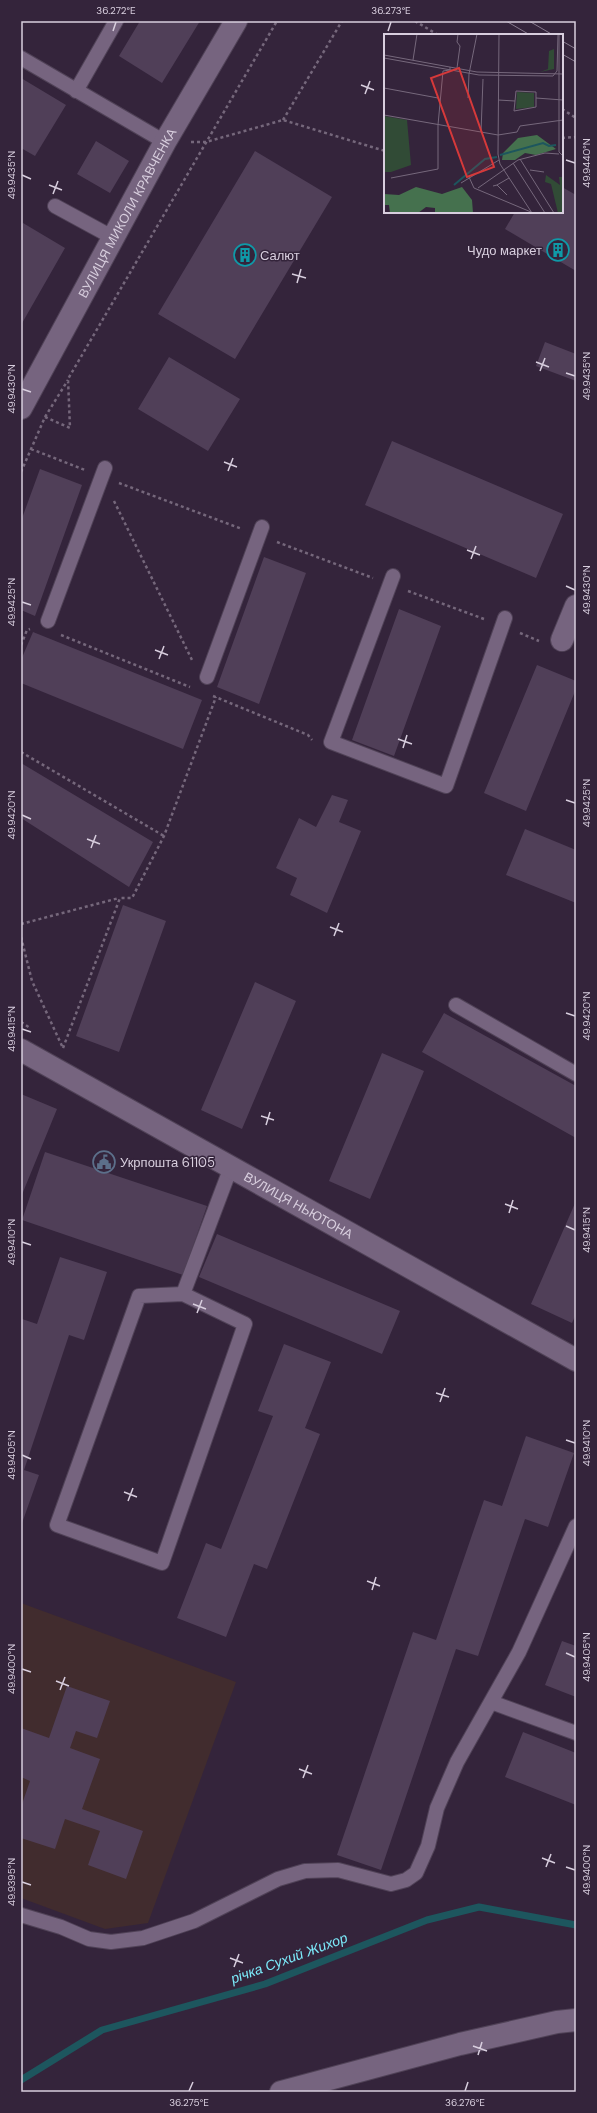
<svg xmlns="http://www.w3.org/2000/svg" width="597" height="2113" font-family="'DM Sans',sans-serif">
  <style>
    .education { fill: #412c2e }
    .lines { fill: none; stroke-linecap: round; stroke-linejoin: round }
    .stream { stroke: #1d565e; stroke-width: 7 }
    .building { fill: #503f58 }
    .service-casing { stroke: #504257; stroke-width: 16 }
    .minor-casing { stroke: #504257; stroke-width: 24 }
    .path { stroke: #75677b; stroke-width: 2.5; stroke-dasharray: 3 3; stroke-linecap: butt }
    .service { stroke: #76647f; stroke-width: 14 }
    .minor { stroke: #76647f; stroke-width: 22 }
    .tram { stroke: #877a8e; stroke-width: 1 }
    .ticks { fill: none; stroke: #d8cede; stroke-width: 1.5 }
    .labels { text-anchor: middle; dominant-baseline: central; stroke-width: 3; stroke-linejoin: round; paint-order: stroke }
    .street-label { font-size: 13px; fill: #d8cede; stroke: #34243b }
    .poi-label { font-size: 13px; fill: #d8cede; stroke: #34243b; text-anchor: start }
    .water-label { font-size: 14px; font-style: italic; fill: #7cebfb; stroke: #34243b }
    .inset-river { fill: none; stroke: #1d565e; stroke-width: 2 }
    .inset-road { fill: none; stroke: #76687c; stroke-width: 1 }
    .view { fill: #d6393a; fill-opacity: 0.15; stroke: #d6393a; stroke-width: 2 }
    .inset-edge { fill: none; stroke: #d8cede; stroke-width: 2 }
    .neatline { fill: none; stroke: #d8cede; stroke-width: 1.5 }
    .ticks-label { font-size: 10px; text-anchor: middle; fill: #d8cede }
  </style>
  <rect width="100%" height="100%" fill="#34243b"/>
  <!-- education -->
  <path class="education" d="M21,1603L236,1682L148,1923L105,1929L21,1898Z"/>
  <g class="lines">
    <!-- stream -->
    <path class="stream" d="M21,2080L102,2030L265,1984L427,1920L479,1907L576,1925"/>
  </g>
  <!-- building -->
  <path class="building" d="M140,21H200L162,83L119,56Z
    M21,78L66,105L35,156L21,148Z
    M96,141L129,161L110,193L77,174Z
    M255,151L332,197L235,359L158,314Z
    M562,187L576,195V271L505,229L515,212H562Z
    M23,223L65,248L21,325V226Z
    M545,342L576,354V381L536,366Z
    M169,357L240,399L208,451L138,409Z
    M392,441L563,514L536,578L365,505Z
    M40,469L82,485L35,616L21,610V521Z
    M264,557L306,573L259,704L217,687Z
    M399,609L441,626L394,756L352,740Z
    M33,632L202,700L183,749L21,683V660Z
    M537,665L576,681V689L526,811L484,793Z
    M21,763L153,842L129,887L21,818Z
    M332,795L348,800L339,822L361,831L327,913L290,895L297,878L276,868L299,818L316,827Z
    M525,829L576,850V903L506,875Z
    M123,905L166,921L119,1052L76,1036Z
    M255,982L296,1001L242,1129L201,1110Z
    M444,1013L576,1086V1138L422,1052Z
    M382,1053L424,1071L370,1199L329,1181Z
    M21,1094L57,1109L21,1197Z
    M45,1152L207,1206L183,1275L22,1220Z
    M576,1201V1314L572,1323L531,1304Z
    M217,1234L400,1311L382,1354L199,1277Z
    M60,1257L107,1272L84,1340L69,1335L24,1470L39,1475L21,1526V1321L22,1319L37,1324Z
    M284,1344L331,1362L305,1428L320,1434L267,1569L254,1564L226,1637L177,1618L206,1543L221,1549L273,1416L258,1411Z
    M526,1436L574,1453L548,1527L525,1519L478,1656L456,1649L381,1870L337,1855L413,1632L436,1640L484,1500L502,1506Z
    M562,1641L576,1646V1697L545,1685Z
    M67,1686L110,1701L97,1738L76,1731L70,1748L100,1759L82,1809L143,1831L126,1879L88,1865L100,1831L65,1819L55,1849L21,1838V1807L30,1781L21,1777V1728L49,1738Z
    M523,1732L576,1753V1805L505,1777Z"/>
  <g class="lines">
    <!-- service casing -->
    <g class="service-casing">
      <path id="service" d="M21,58L165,142
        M76,91L116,21
        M55,206L112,237
        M393,576L331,742L446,786L505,618
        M48,621L105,468
        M207,677L262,527
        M456,1005L576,1074
        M183,1294L245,1324L162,1563L57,1525L139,1296L183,1294L231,1167
        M491,1702L576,1733
        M21,1915L61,1927L89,1939L111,1942L143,1938L194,1921L278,1879L305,1871L338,1870L391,1884L406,1880L416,1873L428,1846L437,1808L457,1762L519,1652L576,1526"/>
    </g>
    <!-- minor casing -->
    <g class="minor-casing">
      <g id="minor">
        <path id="s1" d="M21,408L165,142L236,21"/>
        <path d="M562,640L576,606"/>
        <path id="s2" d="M21,1050L576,1360"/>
        <path d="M281,2092L460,2044L557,2022L576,2020"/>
      </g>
    </g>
    <!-- path -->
    <path class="path" d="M415,21L438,35
      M562,109L576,118
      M283,120L342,21
      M562,138L576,137
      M191,142H206L283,120L385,151
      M45,417L70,428L68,379L277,21
      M31,449L85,470
      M21,472L45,417L68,380
      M119,483L242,529
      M114,501L192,660
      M277,542L373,578
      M408,591L484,619
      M520,633L539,641
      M61,635L190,687
      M21,645L27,630L30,629
      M213,696L308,735L312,740
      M21,752L164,836
      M21,924L119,898
      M21,937L32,981L62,1046
      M21,1022L30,1028
      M63,1048L120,898H132L164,836L216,697"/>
    <!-- service -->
    <use href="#service" class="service"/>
    <!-- minor -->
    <use href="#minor" class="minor"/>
    <!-- tram -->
    <path class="tram" d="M506,21L530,35
      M529,21L553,35
      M562,41L576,49
      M562,54L576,62"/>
  </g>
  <!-- ticks -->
  <path class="ticks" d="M113,31L116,22M388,31L391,22M361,85L374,90M365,94L370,81M566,160L575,163M22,175L31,179M49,185L62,190M53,194L58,181M292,274L306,278M297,283L301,269M536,362L549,367M540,371L545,358M566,373L575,376M22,389L31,392M224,462L237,467M228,471L233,458M467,550L480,555M471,559L476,546M566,586L575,590M22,602L31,605M155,650L168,655M159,659L164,646M398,739L412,744M403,748L407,735M566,800L575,803M22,815L31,819M87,839L100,844M91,848L96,835M330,927L343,932M334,936L339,923M566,1013L575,1016M22,1029L31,1032M261,1116L274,1120M266,1125L270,1112M505,1204L518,1209M509,1213L513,1200M566,1226L575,1230M22,1242L31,1245M193,1304L206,1309M197,1313L202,1300M436,1393L449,1397M440,1402L445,1388M566,1440L575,1443M22,1455L31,1459M124,1492L137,1497M128,1501L133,1488M367,1581L380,1586M372,1590L376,1577M566,1653L575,1657M22,1669L31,1672M56,1681L69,1686M60,1690L65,1677M299,1769L312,1774M303,1778L308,1765M542,1858L555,1863M546,1867L551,1854M566,1867L575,1870M22,1882L31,1885M230,1958L243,1963M234,1967L239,1954M473,2046L487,2051M478,2055L482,2042M189,2091L193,2082M465,2091L468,2082"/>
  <!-- icons -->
  <defs>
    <g id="building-ring" transform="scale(1.15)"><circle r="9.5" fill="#34243b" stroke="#0f9aa8" stroke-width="1.5"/><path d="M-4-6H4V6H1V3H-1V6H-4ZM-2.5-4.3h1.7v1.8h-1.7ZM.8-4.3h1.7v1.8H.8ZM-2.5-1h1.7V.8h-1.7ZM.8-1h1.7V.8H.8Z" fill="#0f9aa8"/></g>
    <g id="civic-ring" transform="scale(1.15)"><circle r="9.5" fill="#34243b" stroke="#5c6f8a" stroke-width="1.5"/><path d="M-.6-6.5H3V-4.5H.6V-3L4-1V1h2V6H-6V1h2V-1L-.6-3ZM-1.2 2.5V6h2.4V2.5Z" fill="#5c6f8a"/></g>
  </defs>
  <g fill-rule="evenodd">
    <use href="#building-ring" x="558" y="250"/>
    <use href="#building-ring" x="245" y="255"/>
    <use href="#civic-ring" x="104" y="1162"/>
  </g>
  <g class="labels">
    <!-- street labels -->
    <g class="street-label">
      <text stroke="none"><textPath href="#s1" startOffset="222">ВУЛИЦЯ МИКОЛИ КРАВЧЕНКА</textPath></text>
      <text stroke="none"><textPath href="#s2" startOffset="318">ВУЛИЦЯ НЬЮТОНА</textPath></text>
    </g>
    <!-- poi labels -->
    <g class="poi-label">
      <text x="542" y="250" text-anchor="end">Чудо маркет</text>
      <text x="260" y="255">Салют</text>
      <text x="120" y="1162">Укрпошта 61105</text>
    </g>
    <!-- water labels -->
    <g class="water-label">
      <text transform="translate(289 1958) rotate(-20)">річка Сухий Жихор</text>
    </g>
  </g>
  <!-- overview -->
  <g transform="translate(384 34)">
    <rect width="179" height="179" fill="#34243b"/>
    <path d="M170,15V35L156,38L164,35L165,17ZM133,58L150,59V73L132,75ZM0,82L23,86L27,131L7,138H0ZM162,141L176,151L175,143H179V179H174L167,150L161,148Z" fill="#314b36"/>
    <path d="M153,101L172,115L152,121L141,119L131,126H118L119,119L134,104ZM32,153L58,160L78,153L88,166L89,179H51V174L42,173L34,179H6L5,171H0V160L15,161Z" fill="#45714e"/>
    <path class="inset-river" d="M116,121L159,109L165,112L172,111M70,151L101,125L113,123"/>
    <path class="inset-road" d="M115,0L114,120L116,130L148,179M175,0V118L179,122M0,21L93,38L179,40M0,24L95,41L169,42L173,37L174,0M29,26L33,0M73,34L76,12L73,8L74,0M0,54L54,64M132,57L152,58V73L130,77ZM84,64L85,40L93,0M152,64L179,66M114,66L131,67M0,81L114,101L133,98L136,92L179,86M54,91L59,37L66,36V33M97,98L99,45M136,125L170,179M129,129L161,179M146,136L160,138M85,143L90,154L147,178M7,144L54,135V91M77,149L115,126M113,151L125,144M109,152L113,151L123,161M94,154L134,126L161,119L175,120"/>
    <path class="view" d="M75,34L110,133L83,143L47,44Z"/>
    <rect width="179" height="179" class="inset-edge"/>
  </g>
  <!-- border -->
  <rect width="597" height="2113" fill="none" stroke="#34243b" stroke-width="44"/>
  <rect x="22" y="22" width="553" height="2069" class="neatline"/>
  <g class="ticks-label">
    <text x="116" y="14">36.272°E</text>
    <text x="391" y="14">36.273°E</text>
    <text transform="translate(586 163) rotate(-90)" y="4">49.9440°N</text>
    <text transform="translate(11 175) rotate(-90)" y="4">49.9435°N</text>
    <text transform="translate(586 376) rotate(-90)" y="4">49.9435°N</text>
    <text transform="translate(11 389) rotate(-90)" y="4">49.9430°N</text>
    <text transform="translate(586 590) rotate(-90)" y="4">49.9430°N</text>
    <text transform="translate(11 602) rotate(-90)" y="4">49.9425°N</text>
    <text transform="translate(586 803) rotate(-90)" y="4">49.9425°N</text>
    <text transform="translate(11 815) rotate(-90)" y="4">49.9420°N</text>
    <text transform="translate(586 1016) rotate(-90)" y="4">49.9420°N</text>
    <text transform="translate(11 1029) rotate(-90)" y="4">49.9415°N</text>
    <text transform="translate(586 1230) rotate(-90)" y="4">49.9415°N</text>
    <text transform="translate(11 1242) rotate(-90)" y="4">49.9410°N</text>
    <text transform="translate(586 1443) rotate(-90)" y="4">49.9410°N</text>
    <text transform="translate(11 1455) rotate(-90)" y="4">49.9405°N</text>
    <text transform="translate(586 1657) rotate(-90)" y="4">49.9405°N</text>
    <text transform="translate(11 1669) rotate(-90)" y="4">49.9400°N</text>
    <text transform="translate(586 1870) rotate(-90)" y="4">49.9400°N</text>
    <text transform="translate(11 1882) rotate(-90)" y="4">49.9395°N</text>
    <text x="189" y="2106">36.275°E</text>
    <text x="465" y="2106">36.276°E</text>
  </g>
</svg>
